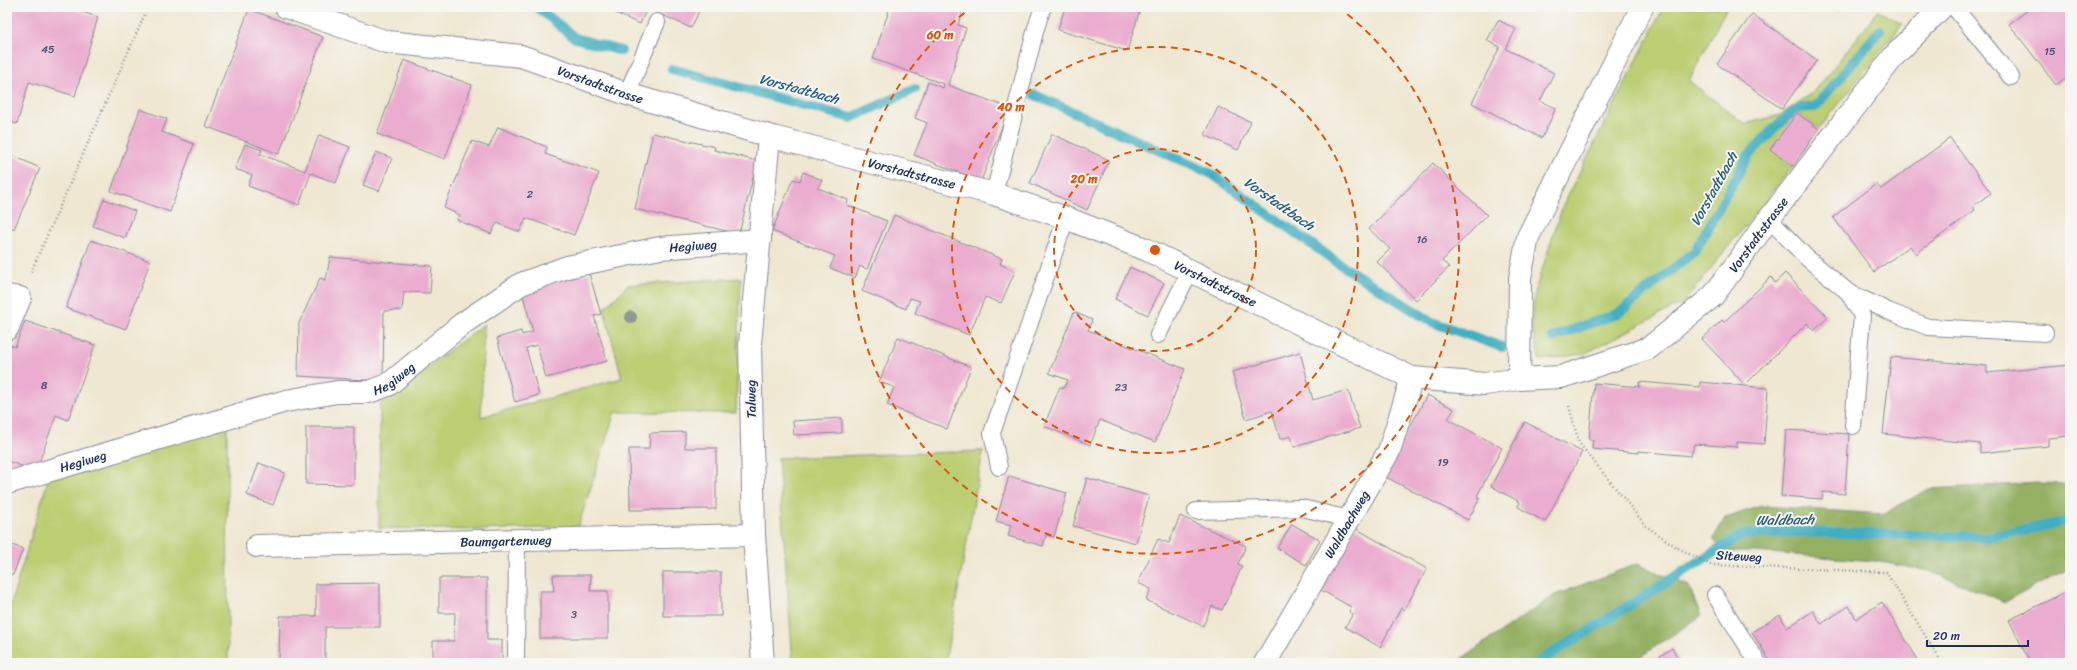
<svg xmlns="http://www.w3.org/2000/svg" width="2077" height="670" font-family="Sriracha,sans-serif">
  <style>
    .green { fill: #bbce72; stroke: #6b7e68 }
    .forest { fill: #94b164; stroke: #587061 }
    .lines { fill: none; stroke-linecap: round; stroke-linejoin: round }
    .stream { stroke: #43aec1; stroke-width: 10 }
    .building { fill: #ebadcf }
    .service-casing { stroke: #858b98; stroke-width: 18 }
    .minor-casing { stroke: #858b98; stroke-width: 24 }
    .path { stroke: #858b98; stroke-width: 2.5; stroke-dasharray: 1 3; stroke-linecap: butt }
    .service { stroke: #fff; stroke-width: 16 }
    .minor { stroke: #fff; stroke-width: 22 }
    .tree { fill: #909894 }
    .ring { fill: none; stroke: #de5710; stroke-width: 2; stroke-dasharray: 7 5 }
    .labels { text-anchor: middle; dominant-baseline: central; stroke-width: 4; stroke-linejoin: round; paint-order: stroke }
    .number-label { font-size: 11px; fill: #4f4e7a }
    .street-label { font-size: 13px; fill: #1b2f5e; stroke: #f6f6f2 }
    .water-label { font-size: 14px; font-style: italic; fill: #295b81; stroke: #f6f6f2 }
    .centre { fill: #de5710; stroke: #f6f6f2; stroke-width: 2 }
    .ring-label { font-size: 12px; text-anchor: middle; font-weight: bold; fill: #de5710; stroke: #f6f6f2; stroke-width: 4; stroke-linejoin: round; paint-order: stroke }
  </style>
  <rect width="100%" height="100%" fill="#f6f6f2"/>
  <filter id="ink" filterUnits="userSpaceOnUse"><feTurbulence type="fractalNoise" baseFrequency=".025" numOctaves="2"/><feDisplacementMap in="SourceGraphic" scale="8" xChannelSelector="R" yChannelSelector="G"/><feConvolveMatrix kernelMatrix="1 2 1 2 8 2 1 2 1" color-interpolation-filters="sRGB"/></filter>
  <filter id="wash" filterUnits="userSpaceOnUse"><feTurbulence type="fractalNoise" baseFrequency=".012" numOctaves="4" result="noise"/><feDisplacementMap in="SourceGraphic" scale="16" xChannelSelector="R" yChannelSelector="G"/><feGaussianBlur stdDeviation="0.9" result="paint"/><feColorMatrix in="noise" values="0 0 0 0 0 0 0 0 0 0 0 0 0 0 0 0 0 1.4 0 .05"/><feComposite in="paint" operator="in"/></filter>
  <g filter="url(#wash)">
    <rect width="100%" height="100%" fill="#efe7d1"/>
    <!-- green -->
    <path class="green" d="M1664,7H1727L1689,81L1745,124L1780,115L1815,91L1878,11L1902,24L1819,129L1797,113L1793,166L1684,302L1584,354L1540,360L1531,326L1536,288L1563,205Z
      M741,278L736,413L615,412L578,527L477,530L379,528L380,404L484,324L481,417L622,378L604,309L628,285Z
      M227,418L228,663H7V616L51,470Z
      M983,451L945,663H793L778,458Z"/>
    <!-- forest -->
    <path class="forest" d="M2039,483L2070,484V568L2005,602L1929,571L1875,561L1755,552H1724L1713,539L1725,518L1761,506L1883,514L1929,489Z
      M1637,564L1689,586L1701,616L1631,663H1455L1555,595Z"/>
    <g class="lines">
      <!-- stream -->
      <path class="stream" d="M537,7L575,38L621,51
        M672,69L851,118L915,89
        M1035,95L1212,174L1341,265L1432,322L1502,347
        M1553,337L1619,313L1695,251L1748,156L1775,127L1799,108L1815,107L1880,30
        M1537,663L1742,535L1795,532L1987,537L2070,521"/>
    </g>
    <g id="blocks">
      <!-- building -->
      <path class="building" d="M7,7H66L98,17L75,96L29,82L17,124L7,121Z
        M616,7H701L691,28L647,8L640,24L613,12Z
        M890,7H964L958,25L966,28L948,85L1009,108L981,181L914,155L927,123L915,118L928,82L943,88L944,84L873,59Z
        M1065,7H1141L1127,51L1058,30Z
        M1827,7H1841L1838,12Z
        M2032,7H2070V87L2064,79L2056,85L2009,24Z
        M249,9L323,37L279,154L205,126Z
        M1752,14L1817,60L1782,109L1717,64Z
        M1498,20L1516,29L1506,49L1554,73L1540,101L1556,108L1542,138L1472,103L1500,47L1487,41Z
        M404,60L472,85L445,159L377,134Z
        M1218,107L1251,122L1238,150L1205,135Z
        M140,109L167,119L162,132L194,144L170,212L111,191Z
        M1797,113L1819,129L1793,166L1770,149Z
        M498,127L547,147L545,154L599,173L574,235L526,218L520,232L497,223L491,234L457,220L460,215L444,208L472,141L489,147Z
        M653,133L715,147L714,150L757,161L739,234L635,209Z
        M1052,134L1109,160L1087,210L1030,183Z
        M319,135L350,147L336,183L311,173L299,205L248,186L252,175L235,169L245,144L262,150L260,154L305,171Z
        M1950,138L1991,193L1973,206L1975,210L1916,254L1910,246L1874,272L1833,217L1876,184L1881,189Z
        M376,152L392,158L379,191L363,185Z
        M7,153L40,168L14,229L7,226Z
        M1433,163L1487,215L1442,261L1449,267L1416,300L1377,262L1390,249L1369,229Z
        M803,172L822,180L818,188L848,200L847,205L887,221L867,269L860,266L855,278L830,268L835,256L772,231L793,179L800,181Z
        M104,199L135,211L125,238L93,226Z
        M894,215L1002,259L1000,264L1015,271L1001,303L985,297L969,335L915,313L920,301L910,298L906,309L862,291Z
        M91,240L150,261L126,329L66,308Z
        M330,257L432,266L430,293L404,292L402,310L384,311L383,381L298,376L299,323L320,278L326,280Z
        M1130,267L1164,283L1148,315L1115,299Z
        M589,273L601,314L594,316L607,361L546,378L537,345L526,348L539,395L515,402L497,338L521,331L522,335L533,332L522,292Z
        M1785,273L1828,317L1814,331L1807,323L1745,385L1702,339L1722,320L1724,322L1771,277L1775,283Z
        M1074,312L1092,320L1088,330L1185,369L1155,442L1100,420L1090,445L1044,426L1060,387L1064,388L1068,380L1049,373Z
        M25,321L95,345L68,420L56,415L36,471L7,461V355L11,345L15,347Z
        M898,337L971,367L947,429L887,405L894,387L879,382Z
        M1300,352L1313,400L1348,390L1360,428L1294,447L1291,436L1280,439L1272,411L1246,419L1232,372Z
        M1891,357L1987,366V373L2070,365V436L2048,438V446L1980,453V444L1883,434Z
        M1639,382L1700,387V382L1768,388L1764,444L1737,442V447L1694,444L1691,456L1639,451V453L1592,449L1593,440H1589L1594,383L1640,387Z
        M1427,395L1454,409L1448,419L1502,448L1477,496L1480,498L1468,520L1384,476Z
        M842,418V433L794,435L793,421Z
        M1525,422L1582,452L1545,522L1518,507L1520,502L1491,486Z
        M306,427H354V485L306,484Z
        M1786,430L1849,434L1845,494L1823,492L1822,499L1781,496Z
        M685,432V448H716V509L630,510L629,449H649L650,433Z
        M259,463L285,473L273,505L247,495Z
        M1009,476L1067,493L1054,537L1046,535L1043,546L1008,536L1011,525L996,521Z
        M1087,478L1149,496L1136,543L1073,526Z
        M1180,516L1246,546L1238,564L1242,566L1222,610L1212,606L1203,626L1146,600L1151,589L1138,583L1158,539L1169,543Z
        M1292,524L1320,540L1306,565L1277,548Z
        M1355,528L1427,569L1404,610L1401,608L1380,647L1345,627L1353,614L1349,612L1351,607L1321,590Z
        M7,543L23,549L13,575L7,573Z
        M663,572H721V616H663Z
        M553,575H591L590,591H608V638H540V591H554Z
        M439,578H487V640H502V663H433V641H454L455,613H439Z
        M380,583V627H325V663H279L280,616H316V584Z
        M2070,590V663H2030L2009,620Z
        M1882,602L1920,663H1771L1752,632L1780,615L1787,628L1813,611L1821,624L1849,606L1856,619Z
        M1672,648L1681,663H1650Z"/>
    </g>
  </g>
  <g filter="url(#ink)">
    <use href="#blocks" fill-opacity="0" stroke="#858b98" stroke-width="1"/>
    <g class="lines">
      <!-- service casing -->
      <g class="service-casing">
        <path id="service" d="M1954,7L2011,77
          M627,94L657,22
          M994,194L1036,28L1043,7
          M1769,219L1807,258L1848,292L1888,311L1928,327L2045,333
          M1848,292L1862,316L1853,426
          M1158,335L1190,271
          M999,467L992,433L1066,218
          M1196,511L1302,508L1349,519
          M1715,595L1758,663
          M516,663L517,541"/>
      </g>
      <!-- minor casing -->
      <g class="minor-casing">
        <g id="minor">
          <path id="s1" d="M286,7L387,42L521,56L627,94L769,136L994,194L1066,218L1145,249L1412,378L1485,384L1519,379L1561,377L1649,348L1713,296L1769,219L1894,56L1942,7"/>
          <path d="M7,296L20,298L7,329"/>
          <path d="M1519,379L1520,278L1528,237L1642,7"/>
          <path id="s2" d="M7,483L286,401L337,392H369L388,385L462,324L521,284L567,267L660,248L760,240"/>
          <path id="s3" d="M257,546L754,535"/>
          <path d="M763,663L754,535L750,344L769,136"/>
          <path id="s4" d="M1265,663L1389,451L1412,378"/>
        </g>
      </g>
      <!-- path -->
      <path class="path" d="M31,272L148,7
        M1569,406L1579,443L1646,526L1678,548L1711,565L1886,572L1942,663"/>
      <!-- service -->
      <use href="#service" class="service"/>
      <!-- minor -->
      <use href="#minor" class="minor"/>
    </g>
    <!-- trees -->
    <circle class="tree" cx="631" cy="317" r="6"/>
  </g>
  <!-- distance rings -->
  <g class="ring">
    <circle cx="1155" cy="250" r="101"/>
    <circle cx="1155" cy="250" r="203"/>
    <path d="M1338 7A304 304 0 1 1 972 7"/>
  </g>
  <g class="labels">
    <!-- number labels -->
    <g class="number-label">
      <text x="48" y="49">45</text>
      <text x="2050" y="51">15</text>
      <text x="530" y="194">2</text>
      <text x="1422" y="239">16</text>
      <text x="44" y="385">8</text>
      <text x="1121" y="387">23</text>
      <text x="1443" y="462">19</text>
      <text x="574" y="614">3</text>
    </g>
    <!-- street labels -->
    <g class="street-label">
      <text stroke="none"><textPath href="#s1" startOffset="326">Vorstadtstrasse</textPath></text>
      <text stroke="none"><textPath href="#s1" startOffset="650">Vorstadtstrasse</textPath></text>
      <text stroke="none"><textPath href="#s1" startOffset="1593">Vorstadtstrasse</textPath></text>
      <text stroke="none"><textPath href="#s2" startOffset="739">Hegiweg</textPath></text>
      <text stroke="none"><textPath href="#s1" startOffset="974">Vorstadtstrasse</textPath></text>
      <text stroke="none"><textPath href="#s2" startOffset="403">Hegiweg</textPath></text>
      <text transform="translate(751 399) rotate(-91)">Talweg</text>
      <text stroke="none"><textPath href="#s2" startOffset="79">Hegiweg</textPath></text>
      <text stroke="none"><textPath href="#s4" startOffset="161">Waldbachweg</textPath></text>
      <text stroke="none"><textPath href="#s3" startOffset="249">Baumgartenweg</textPath></text>
      <text transform="translate(1739 556) rotate(3)">Siteweg</text>
    </g>
    <!-- water labels -->
    <g class="water-label">
      <text transform="translate(799 89) rotate(15)">Vorstadtbach</text>
      <text transform="translate(1714 189) rotate(-61)">Vorstadtbach</text>
      <text transform="translate(1279 204) rotate(35)">Vorstadtbach</text>
      <text transform="translate(1785 520) rotate(-1)">Waldbach</text>
    </g>
  </g>
  <circle cx="1155" cy="250" r="6" class="centre"/>
  <g class="ring-label">
    <text x="940" y="39">60 m</text>
    <text x="1011" y="111">40 m</text>
    <text x="1084" y="183">20 m</text>
  </g>
  <!-- margin -->
  <rect width="2077" height="670" fill="none" stroke="#f6f6f2" stroke-width="24"/>
  <!-- scale -->
  <path d="M1927 640v6h101v-6" fill="none" stroke="#1b2f5e" stroke-width="2"/>
  <text x="1933" y="640" font-size="12" fill="#1b2f5e" stroke="#f6f6f2" stroke-width="3" paint-order="stroke">20 m</text>
</svg>
